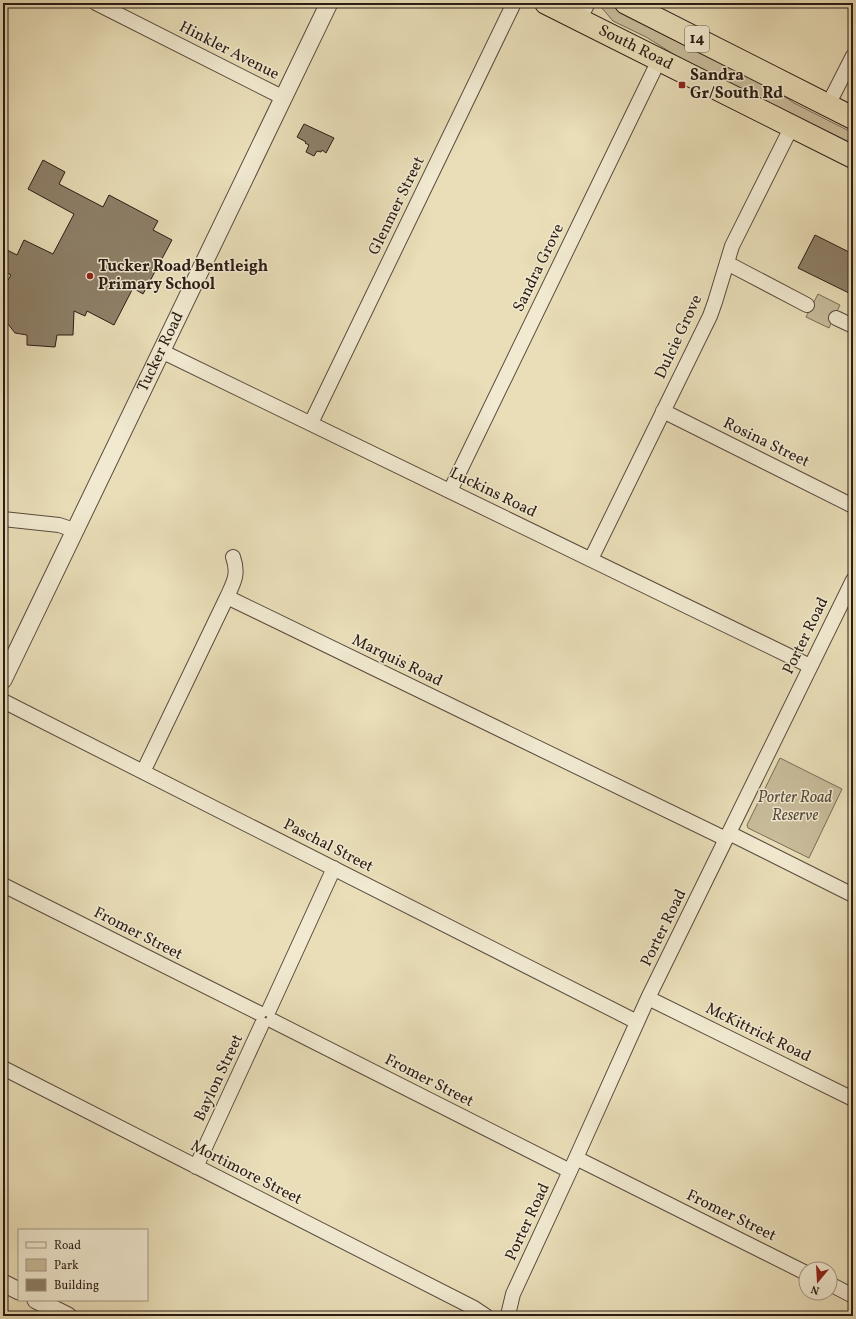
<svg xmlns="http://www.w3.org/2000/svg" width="856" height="1319" font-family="Vollkorn,serif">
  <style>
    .green { fill: #c9bd9c; stroke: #7a6c58 }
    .building { fill: #8e816a; stroke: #2b1c15 }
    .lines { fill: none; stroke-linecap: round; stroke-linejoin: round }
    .minor-casing { stroke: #5a4c3e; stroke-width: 16 }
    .tertiary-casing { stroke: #5a4c3e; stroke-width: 19 }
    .trunk-casing { stroke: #2b1c15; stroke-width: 24 }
    .minor { stroke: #f1ead1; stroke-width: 14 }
    .tertiary { stroke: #f1ead1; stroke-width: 17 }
    .trunk { stroke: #e9deb8; stroke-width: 22 }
    .poi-dot { fill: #8f2418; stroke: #f1ead1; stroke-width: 1.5 }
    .labels { text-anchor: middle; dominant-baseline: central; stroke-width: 3; stroke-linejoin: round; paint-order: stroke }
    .shield { fill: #f1ead1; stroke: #665a4d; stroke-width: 1 }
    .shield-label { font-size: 15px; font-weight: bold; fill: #2b1c15 }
    .street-label { font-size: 16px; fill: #2b1c15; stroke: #f1ead1 }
    .poi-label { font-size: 16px; font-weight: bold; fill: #2b1c15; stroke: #f1ead1; text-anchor: start }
    .park-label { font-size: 16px; font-style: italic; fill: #5a4c3e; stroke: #f1ead1 }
  </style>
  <rect width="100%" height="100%" fill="#e9deb8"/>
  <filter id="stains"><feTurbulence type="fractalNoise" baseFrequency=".005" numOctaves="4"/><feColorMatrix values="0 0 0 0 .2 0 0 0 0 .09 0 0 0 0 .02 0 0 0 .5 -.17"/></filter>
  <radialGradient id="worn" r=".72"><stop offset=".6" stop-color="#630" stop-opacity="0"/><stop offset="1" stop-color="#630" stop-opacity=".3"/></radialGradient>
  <!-- green -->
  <path class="green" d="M601,5L610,6L620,9L771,87L794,103L853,133V144L847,143L691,65L646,37L613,21L601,7Z
    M818,294L840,305L829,328L806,317Z
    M780,758L842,789L809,858L748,828L747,825Z"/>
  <!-- building -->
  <path class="building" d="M304,124L334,138L326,153L322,150L321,152L317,151L314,156L306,152L309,145L305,143L306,142L297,137Z
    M43,160L65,172L59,184L103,207L109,195L158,221L153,230L172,240L143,294L133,288L114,325L87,311L85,316L74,311L73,335H57L55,347L27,345V335L15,333L8,324L3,327V288L11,275L3,271V248L17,255L24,240L53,254L74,214L28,189Z
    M815,235L853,254V295L798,268Z"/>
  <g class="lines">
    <!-- minor casing -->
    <g class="minor-casing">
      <path id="minor" d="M96,3L282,97
        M579,20L588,3
        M828,105L853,56
        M727,263L807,305
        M836,318L853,326
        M161,351L810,666
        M663,411L853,506
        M311,423L514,3
        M450,491L659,60
        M3,519L59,525L74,530
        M591,559L710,316L715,302L732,246L792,126
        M227,597C234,582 239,574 233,557
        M3,701L637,1022
        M143,772L227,597L726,839
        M729,833L853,895
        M3,885L259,1013
        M648,998L853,1099
        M269,1010L334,868
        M273,1021L570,1171
        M3,1068L474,1308L486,1316
        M576,1158L806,1273
        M196,1167L262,1024
        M830,1284L853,1296
        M508,1315L513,1294L576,1158L648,998L853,580"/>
    </g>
    <!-- tertiary casing -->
    <g class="tertiary-casing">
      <g id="tertiary">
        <path id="s1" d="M3,680L329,3"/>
        <path d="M3,1283L19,1291"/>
        <path d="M36,1300L68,1316"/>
      </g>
    </g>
    <!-- trunk casing -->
    <g class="trunk-casing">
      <g id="trunk">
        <path id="s2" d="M546,3L853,157"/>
        <path d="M626,3L853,118"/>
      </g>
    </g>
    <!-- minor -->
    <use href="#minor" class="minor"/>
    <!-- tertiary -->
    <use href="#tertiary" class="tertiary"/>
    <!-- trunk -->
    <use href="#trunk" class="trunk"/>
  </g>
  <!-- markers -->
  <g class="poi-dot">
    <rect x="678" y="81" width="8" height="8" rx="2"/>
    <circle cx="90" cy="276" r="4"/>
  </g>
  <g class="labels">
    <!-- shield labels -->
    <rect class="shield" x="685" y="26" width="24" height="26" rx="3"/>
    <g class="shield-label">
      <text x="697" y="39">14</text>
    </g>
    <!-- street labels -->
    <g class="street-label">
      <text stroke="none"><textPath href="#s2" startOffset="100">South Road</textPath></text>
      <text transform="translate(229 51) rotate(27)">Hinkler Avenue</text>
      <text transform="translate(397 206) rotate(-64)">Glenmer Street</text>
      <text transform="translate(539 268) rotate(-64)">Sandra Grove</text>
      <text transform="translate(679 337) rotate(-65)">Dulcie Grove</text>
      <text stroke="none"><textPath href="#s1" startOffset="364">Tucker Road</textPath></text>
      <text transform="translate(766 443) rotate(26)">Rosina Street</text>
      <text transform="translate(493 493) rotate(26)">Luckins Road</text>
      <text transform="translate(806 636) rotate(-64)">Porter Road</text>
      <text transform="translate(397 661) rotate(26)">Marquis Road</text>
      <text transform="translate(328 846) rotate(27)">Paschal Street</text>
      <text transform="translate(664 928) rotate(-64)">Porter Road</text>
      <text transform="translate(138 934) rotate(27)">Fromer Street</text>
      <text transform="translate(758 1033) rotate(26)">McKittrick Road</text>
      <text transform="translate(219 1078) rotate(-65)">Baylon Street</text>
      <text transform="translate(429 1081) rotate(27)">Fromer Street</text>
      <text transform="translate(246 1173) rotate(27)">Mortimore Street</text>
      <text transform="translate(731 1216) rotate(26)">Fromer Street</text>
      <text transform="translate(528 1222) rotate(-65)">Porter Road</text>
    </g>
    <!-- poi labels -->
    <g class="poi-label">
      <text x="690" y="76">Sandra<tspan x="690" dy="18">Gr/South Rd</tspan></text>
      <text x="98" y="267">Tucker Road Bentleigh<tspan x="98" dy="18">Primary School</tspan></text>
    </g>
    <!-- park labels -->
    <g class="park-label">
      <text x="795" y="798">Porter Road<tspan x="795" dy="18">Reserve</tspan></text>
    </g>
  </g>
  <!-- margin -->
  <rect width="856" height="1319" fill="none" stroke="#e9deb8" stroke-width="16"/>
  <rect x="4" y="4" width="848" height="1311" fill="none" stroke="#2b1c15" stroke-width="2"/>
  <rect x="8" y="8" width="840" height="1303" fill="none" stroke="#2b1c15"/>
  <!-- legend -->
  <rect x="18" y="1229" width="130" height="72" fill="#f1ead1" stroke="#a29886"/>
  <rect x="26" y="1242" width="20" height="6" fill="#f1ead1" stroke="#a29886"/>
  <text x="54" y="1249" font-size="12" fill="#2b1c15">Road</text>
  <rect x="26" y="1259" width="20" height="12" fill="#c9bd9c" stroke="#a29886"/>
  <text x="54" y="1269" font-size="12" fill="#2b1c15">Park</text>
  <rect x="26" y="1279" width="20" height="12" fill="#8e816a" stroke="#a29886"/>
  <text x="54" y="1289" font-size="12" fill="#2b1c15">Building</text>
  <!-- north arrow -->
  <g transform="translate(818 1281) rotate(198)"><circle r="19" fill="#f1ead1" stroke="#a29886"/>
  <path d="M0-3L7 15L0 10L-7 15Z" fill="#8f2418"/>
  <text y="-6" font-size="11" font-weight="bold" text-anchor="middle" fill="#2b1c15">N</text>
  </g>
  <rect width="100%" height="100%" filter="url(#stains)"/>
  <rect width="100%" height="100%" fill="url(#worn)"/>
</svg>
